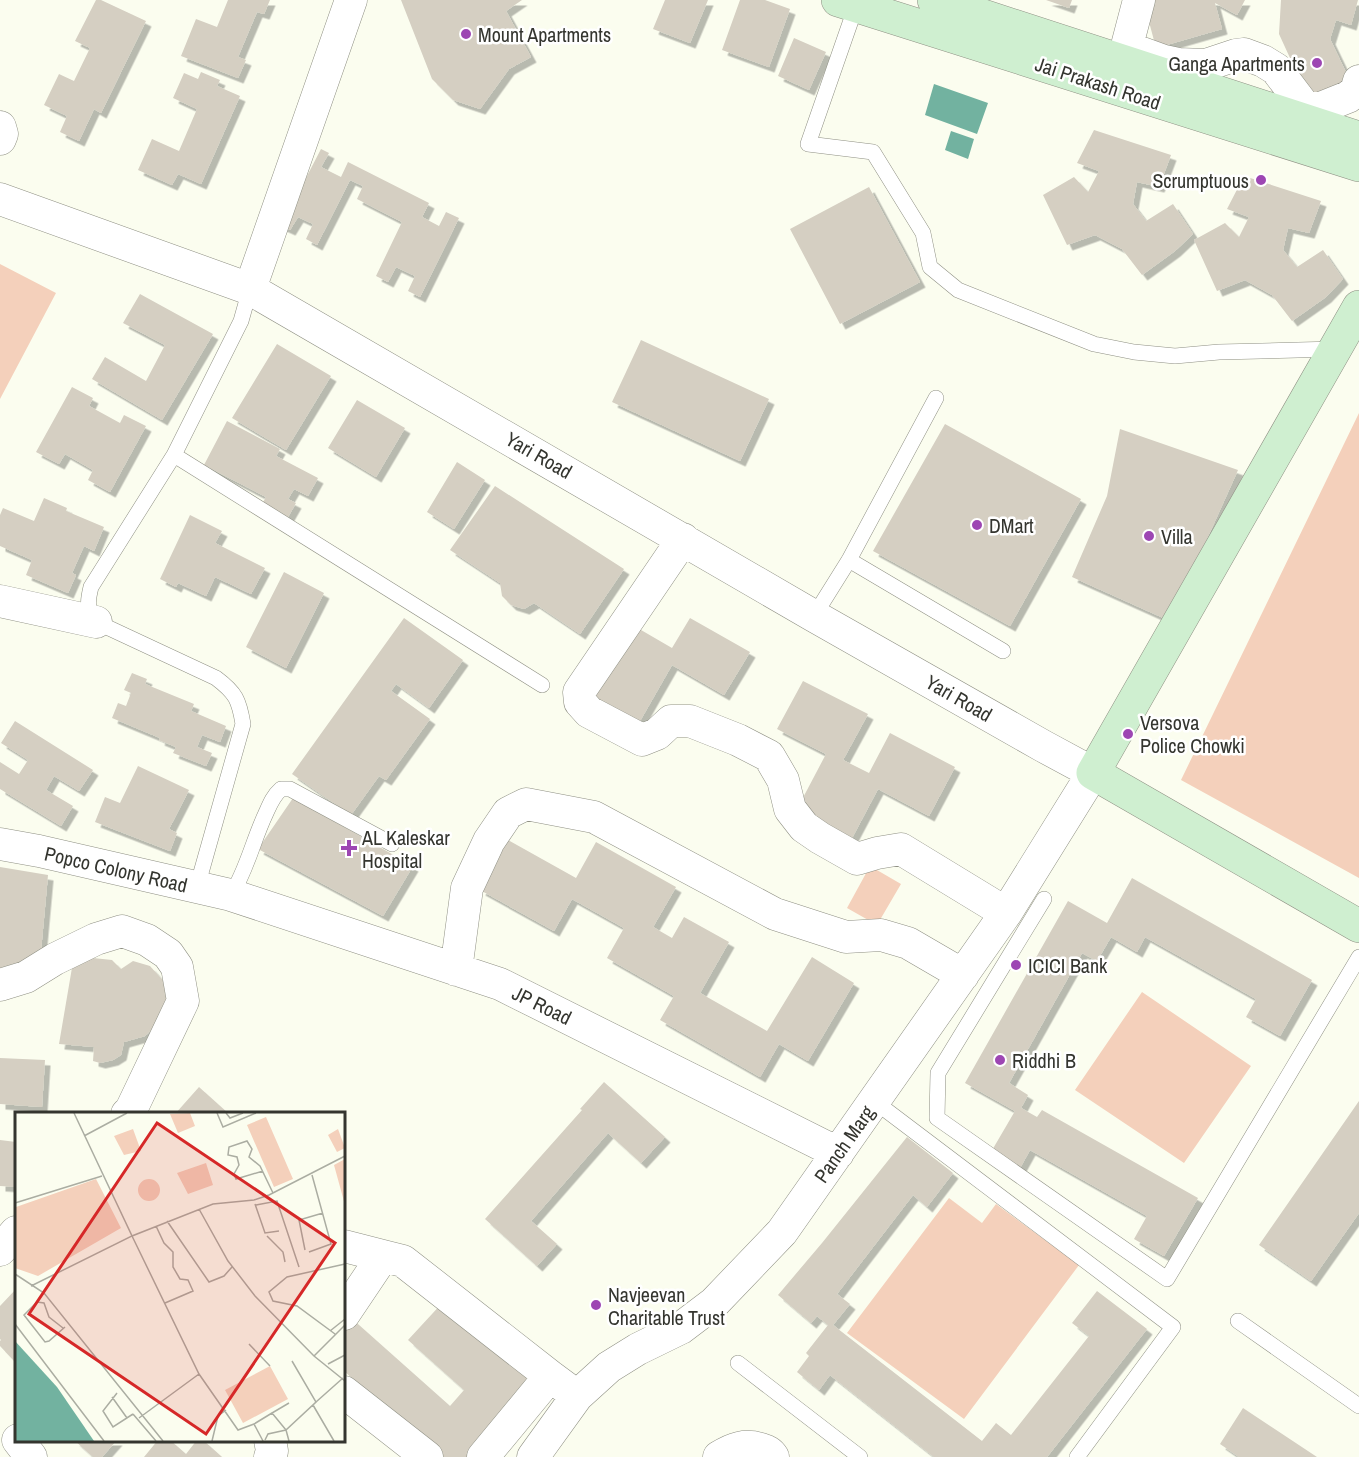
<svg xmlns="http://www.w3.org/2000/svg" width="1359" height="1457" font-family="'Archivo Narrow',sans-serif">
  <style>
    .green { fill: #f4d0bb }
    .water { fill: #72b2a0 }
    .building { fill: #d5cfc2; filter: url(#shadow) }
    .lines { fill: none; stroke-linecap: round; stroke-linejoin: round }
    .lane-casing { stroke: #8f9084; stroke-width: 16 }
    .street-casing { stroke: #8f9084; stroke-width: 33 }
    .secondary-casing { stroke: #8f9084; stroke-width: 34 }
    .lane { stroke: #fff; stroke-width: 15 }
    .street { stroke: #fff; stroke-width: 32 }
    .secondary { stroke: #cfefd0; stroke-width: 33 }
    .poi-dot { fill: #9d46b3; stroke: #fff; stroke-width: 2 }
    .labels { text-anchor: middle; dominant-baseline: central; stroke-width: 5; stroke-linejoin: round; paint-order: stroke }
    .poi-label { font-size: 20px; fill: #34352f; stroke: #fff; text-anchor: start }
    .street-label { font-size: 20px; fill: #34352f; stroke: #fff }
    .inset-road { fill: none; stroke: #abada2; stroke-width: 1.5 }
    .view { fill: #d62828; fill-opacity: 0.15; stroke: #d62828; stroke-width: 3 }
    .inset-edge { fill: none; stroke: #34352f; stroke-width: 3 }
  </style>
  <defs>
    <filter id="shadow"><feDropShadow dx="5.5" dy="5.5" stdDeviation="0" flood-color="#0004"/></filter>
  </defs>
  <rect width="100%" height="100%" fill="#fbfdef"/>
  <!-- green -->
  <path class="green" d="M0,264L56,293L0,399Z
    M1359,413V878L1181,780Z
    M870,866L901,884L877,925L847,908Z
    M1142,992L1251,1066L1184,1163L1075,1090Z
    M949,1198L982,1223L996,1204L1079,1265L964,1419L847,1333Z"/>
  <!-- water -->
  <path class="water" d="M934,84L988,103L977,134L925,115Z
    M951,131L974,139L968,159L945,150Z"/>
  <!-- building -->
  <path class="building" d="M96,0H101L146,21L101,113L94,109L79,141L60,132L67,116L44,105L59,74L74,81L90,48L75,41Z
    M228,0H270L264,14L257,12L238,57L246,60L238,78L181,56L196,19L217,27Z
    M401,0H522L506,11L531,57L509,69L480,109L453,100L432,79Z
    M665,0H708L690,43L653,29Z
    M740,0H765L790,9L769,67L722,50Z
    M1046,0H1072L1069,8Z
    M1155,0H1245L1237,15L1215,3L1222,29L1156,48L1144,3Z
    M1281,0H1358L1351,25L1336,20L1330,39L1353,87L1312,106L1279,34Z
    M794,38L826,52L809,90L778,76Z
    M201,72L220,80L217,86L240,96L201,184L178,174L172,185L138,170L152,139L179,151L197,109L173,98L184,73L198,79Z
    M1094,130L1171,155L1159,187L1137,182L1133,204L1146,221L1173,204L1193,234L1175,251L1142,275L1122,249L1095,235L1067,245L1043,195L1074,177L1088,192L1099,171L1077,163Z
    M321,149L329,153L321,167L341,177L348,162L429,203L422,217L439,226L446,212L459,218L420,297L408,291L415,276L396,267L388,282L376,276L402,222L357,199L363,186L350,180L317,245L306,239L313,224L298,217L290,230L281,226Z
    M1244,176L1321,201L1309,233L1288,228L1283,250L1297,267L1323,250L1343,279L1326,297L1292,321L1272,295L1245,280L1217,291L1194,240L1225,223L1239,237L1249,217L1227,209Z
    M869,187L920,282L840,324L790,229Z
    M140,294L213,334L162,420L92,379L105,357L146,381L165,345L123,323Z
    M641,340L769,399L740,461L612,402Z
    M277,344L331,376L286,450L232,418Z
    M72,387L93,398L89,406L120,423L124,415L146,426L110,492L88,480L93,470L65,454L59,464L36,452Z
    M357,400L405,428L376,477L328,448Z
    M227,421L280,449L276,456L318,478L308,496L294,489L288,499L296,503L288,517L262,504L266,497L204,465Z
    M945,424L1081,499L1010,626L873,551Z
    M1120,429L1238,470L1170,621L1072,577L1107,496Z
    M457,462L485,480L454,529L427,512Z
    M495,486L624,569L580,634L534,603L524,609L511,605L502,596L500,583L450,550Z
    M44,498L67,508L66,511L104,527L94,551L84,546L72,573L76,575L68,593L26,575L32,560L0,546V515L3,508L34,521Z
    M190,515L222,531L215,543L265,568L251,594L215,577L206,596L178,583L176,587L160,579Z
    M284,572L324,593L286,668L246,647Z
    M404,618L463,660L429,708L396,684L391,691L430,719L386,780L379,776L351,815L292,774Z
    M690,618L750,652L724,695L672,665L636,728L585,698L629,623L672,648Z
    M132,673L147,679L145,684L194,704L191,711L226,726L220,742L202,735L197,747L212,753L206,766L173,753L176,747L159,740L160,738L112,718L118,703L126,706L131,693L124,690Z
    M803,681L868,714L843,760L869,773L890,733L955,767L929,816L878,789L851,840L796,811L826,754L777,729Z
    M15,721L93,770L79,791L54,776L46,790L73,806L61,826L0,789V762L19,774L28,760L1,743Z
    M138,766L189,790L169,829L177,833L170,851L95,822L105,797L120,803Z
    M293,798L413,866L383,916L258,849Z
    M508,840L576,878L596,842L676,887L653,927L672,938L684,917L729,942L700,993L767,1031L812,957L854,983L808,1061L779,1044L760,1077L660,1020L674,996L607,958L624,928L572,899L554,931L480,890Z
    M0,867L48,875L41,951L0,972Z
    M1132,878L1312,980L1280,1036L1246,1017L1256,999L1145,937L1137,952L1111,937L1097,961L1082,953L1009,1083L1028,1095L1021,1108L1037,1117L1042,1110L1198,1198L1164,1256L1134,1239L1147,1216L1030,1150L1020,1168L991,1152L1015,1111L965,1083L1068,901L1107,923Z
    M74,956L112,960L121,969L133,961L150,966L166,984L172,1005L158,1024L145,1036L124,1042L121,1055L113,1060L100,1063L93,1061L94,1047L59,1044Z
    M0,1058L45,1060L42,1107L0,1104Z
    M604,1082L665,1137L641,1163L608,1133L531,1221L557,1244L537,1266L485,1219L582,1110L580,1109Z
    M199,1087L229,1114H175Z
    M1359,1101V1213L1311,1281L1259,1245Z
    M907,1137L953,1173L927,1207L913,1195L837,1294L850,1304L833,1325L982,1441L996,1423L1011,1435L1089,1336L1072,1323L1097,1291L1147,1329L1047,1457H934L830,1375L819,1390L797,1372L809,1356L806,1353L828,1325L817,1316L811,1323L778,1295L822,1243Z
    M0,1140L16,1142V1187L0,1186Z
    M16,1289V1363L0,1346V1341L1,1340L0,1339V1306Z
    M444,1301L536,1383L470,1457H444L439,1453L437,1454L344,1371V1323L350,1317L450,1406L464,1390L408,1340Z
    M1243,1408L1317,1457H1239L1220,1444Z
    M74,1440H117L102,1457H93Z
    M158,1440H170L186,1454L197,1440H203L222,1457H144Z"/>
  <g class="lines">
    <!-- lane casing -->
    <g class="lane-casing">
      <path id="lane" d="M856,6L808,144L873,152L923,233L930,267L958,290L1094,344L1134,352L1175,356L1219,352L1335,349
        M174,455L542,685
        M849,560L1003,651
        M814,616L849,560L936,398
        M197,887L243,724C239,700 236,693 216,678L96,622C87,608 87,603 91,587L174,455L241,321L250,289
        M231,895C247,870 253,840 266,813C270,804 273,796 281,789H290L392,844
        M1044,899L938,1073L937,1118L1167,1279L1359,957
        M874,1101L1173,1327L1077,1457
        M1238,1321L1359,1406
        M738,1363L860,1457"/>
    </g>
    <!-- street casing -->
    <g class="street-casing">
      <path id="street" d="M1142,53L1164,61L1178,64L1206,65L1236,55L1244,54L1263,61L1276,69L1304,106L1318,109L1348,97L1356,91L1359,81
        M1123,61L1139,0
        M0,127L2,134L0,139
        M0,199L250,289L814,616L1043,746L1093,773L1006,913L782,1232L714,1303L681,1328L638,1349L609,1367L577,1396L533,1457
        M250,289L351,0
        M683,539L579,692L580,702L589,712L642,740L657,734L671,721H690L738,740L769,756L783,780L790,809L804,827L820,838L857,859L877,853L901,849L1006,913
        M0,601L96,622
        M0,844L39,851L231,895L500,984L838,1153
        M456,970L467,888L489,841L508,813L526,804L594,817L775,914L846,937L881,935L908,943L963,975
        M0,985L26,977L55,959L96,939L122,931L147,940L168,954L177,967L183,1001L131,1110L127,1114
        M344,1246L383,1256
        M0,1250L16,1232
        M344,1314L383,1256L403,1261L550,1376L577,1396
        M344,1392L427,1457
        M18,1440L31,1457
        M270,1457L272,1451L270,1440
        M483,1457L550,1376
        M719,1457C733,1448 745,1444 761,1449C767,1451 770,1452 773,1457"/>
    </g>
    <!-- secondary casing -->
    <g class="secondary-casing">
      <path id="secondary" d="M838,0L1359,165
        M934,0L1359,138
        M1359,307L1093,773L1359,926"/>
    </g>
    <!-- lane -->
    <use href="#lane" class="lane"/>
    <!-- street -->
    <use href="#street" class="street"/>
    <!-- secondary -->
    <use href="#secondary" class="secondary"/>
  </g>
  <!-- markers -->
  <g class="poi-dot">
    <circle cx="466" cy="34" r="6"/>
    <circle cx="1317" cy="63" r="6"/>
    <circle cx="1261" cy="180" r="6"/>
    <circle cx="977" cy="525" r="6"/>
    <circle cx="1149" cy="536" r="6"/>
    <circle cx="1128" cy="734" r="6"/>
    <path d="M346 839h6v6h6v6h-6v6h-6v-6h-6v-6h6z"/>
    <circle cx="1016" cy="965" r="6"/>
    <circle cx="1000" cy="1060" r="6"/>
    <circle cx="596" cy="1305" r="6"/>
  </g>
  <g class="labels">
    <!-- poi labels -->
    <g class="poi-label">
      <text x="478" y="34">Mount Apartments</text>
      <text x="1305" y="63" text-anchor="end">Ganga Apartments</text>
      <text x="1249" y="180" text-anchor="end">Scrumptuous</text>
      <text x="989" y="525">DMart</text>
      <text x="1161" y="536">Villa</text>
      <text x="1140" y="722">Versova<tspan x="1140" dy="23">Police Chowki</tspan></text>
      <text x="362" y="837">AL Kaleskar<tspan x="362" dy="23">Hospital</tspan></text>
      <text x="1028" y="965">ICICI Bank</text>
      <text x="1012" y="1060">Riddhi B</text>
      <text x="608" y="1294">Navjeevan<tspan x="608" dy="23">Charitable Trust</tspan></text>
    </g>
    <!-- street labels -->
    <g class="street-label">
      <text transform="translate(1098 83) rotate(18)">Jai Prakash Road</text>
      <text transform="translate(539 455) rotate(30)">Yari Road</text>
      <text transform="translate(959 698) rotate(30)">Yari Road</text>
      <text transform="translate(116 869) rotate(13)">Popco Colony Road</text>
      <text transform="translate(542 1005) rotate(26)">JP Road</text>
      <text transform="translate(844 1144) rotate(-55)">Panch Marg</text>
    </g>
  </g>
  <!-- overview -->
  <g transform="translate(15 1112)">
    <rect width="330" height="330" fill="#fbfdef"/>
    <path d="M175,1L180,14L163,21L155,2ZM251,5L278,67L259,75L232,13ZM118,17L126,39L109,43L99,24ZM323,17L330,36L322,40L313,23ZM330,47V93L319,53ZM191,51L198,73L173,82L162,61ZM123 78a11 11 0 1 1 22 0a11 11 0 1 1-22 0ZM81,67L106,116L23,164L0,156L1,95ZM255,254L273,287L228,311L210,278Z" fill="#f4d0bb"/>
    <path d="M0,229L42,275L79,329H0Z" fill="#72b2a0"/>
    <path class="inset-road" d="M202,1L208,15L241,1M211,1L215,6L228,1M69,24L112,1M248,59L221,67L219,62L224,53L222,45L213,43L214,35L232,29L237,37L234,45L245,54L258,81M0,91L87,64M240,92L250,121L264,119M241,93L262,89L284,155M184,97L213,149L240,184L299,244L330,269M152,109L194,170L209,164L217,155M141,114L149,131L158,140V155L165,167L173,168L178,179L150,191M252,124L268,140L270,150M290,138L284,108L308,101M294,140L316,132L297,63M0,162L29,181L148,329M16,174L117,124L59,1M0,212L89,329M48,216L34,205L29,191L22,190L9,203L30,230L34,229L50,215M315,219L330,207M320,222L282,194L258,189L254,180L272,165L330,152M234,232L255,254M299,244L330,213M313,252L330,243M102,281L88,299L98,315L118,302M97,285L112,306M301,290L328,266M298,293L319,329M118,302L141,329M124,306L184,262M239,312L223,318L184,262L117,124L198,92L239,88L254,83L330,44M271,318L257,301L274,291M250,328L253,322L271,318M197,329L203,304L211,298M248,329L239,312L257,301M274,329L271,318L301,290L277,249"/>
    <path class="view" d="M142,11L320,131L191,322L14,202Z"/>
    <rect width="330" height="330" class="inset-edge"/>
  </g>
</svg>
